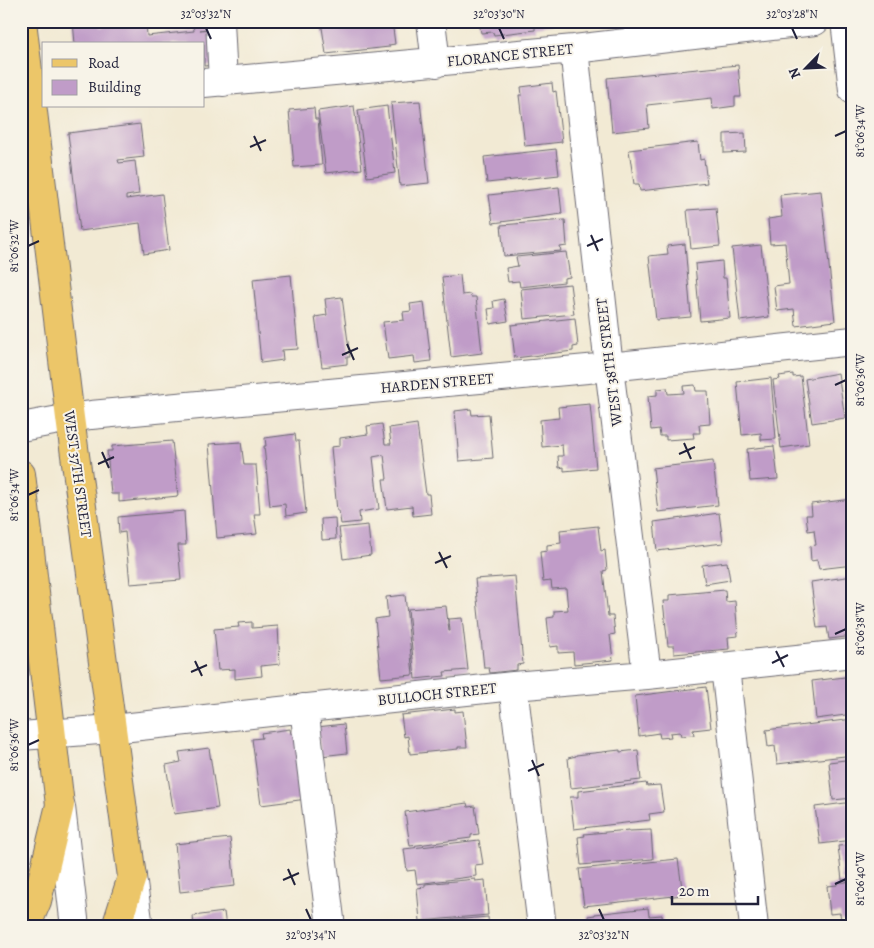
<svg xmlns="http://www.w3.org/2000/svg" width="874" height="948" font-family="Alegreya,serif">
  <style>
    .building { fill: #c09cc8 }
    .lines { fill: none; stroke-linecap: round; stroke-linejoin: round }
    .minor-casing { stroke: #6b6871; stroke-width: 30 }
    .major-casing { stroke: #6b6871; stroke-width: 30 }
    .minor { stroke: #fff; stroke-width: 28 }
    .major { stroke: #ecc669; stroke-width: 28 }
    .ticks { fill: none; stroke: #22223b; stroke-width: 2 }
    .labels { text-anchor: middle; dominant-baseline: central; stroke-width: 4; stroke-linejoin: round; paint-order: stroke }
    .street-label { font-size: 15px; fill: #22223b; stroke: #f7f3e8 }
    .neatline { fill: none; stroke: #22223b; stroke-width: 2 }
    .ticks-label { font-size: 12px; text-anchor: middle; fill: #22223b }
  </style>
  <rect width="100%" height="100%" fill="#f7f3e8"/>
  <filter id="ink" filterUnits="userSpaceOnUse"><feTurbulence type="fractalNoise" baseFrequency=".02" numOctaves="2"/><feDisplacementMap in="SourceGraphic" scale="10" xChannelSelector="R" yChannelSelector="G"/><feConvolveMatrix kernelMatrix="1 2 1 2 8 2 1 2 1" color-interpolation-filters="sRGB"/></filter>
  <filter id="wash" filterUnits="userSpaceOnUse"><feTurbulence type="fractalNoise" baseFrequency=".0096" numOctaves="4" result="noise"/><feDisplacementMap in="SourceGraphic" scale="20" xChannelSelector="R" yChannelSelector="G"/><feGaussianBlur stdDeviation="1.12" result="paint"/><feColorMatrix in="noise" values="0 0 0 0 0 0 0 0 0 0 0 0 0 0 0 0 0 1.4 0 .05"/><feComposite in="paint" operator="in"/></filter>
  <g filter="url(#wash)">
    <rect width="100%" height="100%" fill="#f2ead4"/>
    <g id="blocks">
      <!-- building -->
      <path class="building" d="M73,21H100L101,27L146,22L147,36L194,31L193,24L168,28L167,21H209L210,28L200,30L211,29L215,65L204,66V44H75Z
        M321,21H392L395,44L389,45V47L326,54Z
        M479,21H554V24L535,27V30L494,35L493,32L481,33Z
        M738,65L741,97H735V106L713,109L712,98L647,105L649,128L612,132L607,78Z
        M552,83L553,92L556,91L562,142L525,146L519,95H522L521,87Z
        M420,101L429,183L400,186L391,103Z
        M354,106L362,169L326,173L318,111Z
        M387,106L395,173L367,177L358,110Z
        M314,108L315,119H318L322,165L294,167L289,110Z
        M140,124L144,157L118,160L119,163L135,161L139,194L126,196V199L162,194L169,250L144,254L140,223L80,231L68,133Z
        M745,133L746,152L724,153V134Z
        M698,142L700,160L704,159L707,183L640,191L639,184H634L629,150Z
        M556,149L559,175L487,183L484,157Z
        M559,187L562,214L493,223L489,195Z
        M821,191L835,321L796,326L794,309L777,311L774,286L789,284L785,243L770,244L768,219L782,217L780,195Z
        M716,208L720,246L691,249L687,210Z
        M565,220L567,246L560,247L561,251L504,256L501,225Z
        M685,244L691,317L656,320L649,256L668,254L667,246Z
        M761,245L769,317L740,321L732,248Z
        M566,252L570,277L564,278V282L520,287L519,281L508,282L506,268L518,266L516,257Z
        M722,261L723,278H726L730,318L700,321L695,264Z
        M291,275L298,349L282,350L283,360L261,363L253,279Z
        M460,275L462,295L470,294L471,297H476L482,353L451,357L442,277Z
        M570,284L574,314L524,319L521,289Z
        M342,297L350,357H347V364L322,367L315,317L327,315L325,299Z
        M504,299L508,321L490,324L488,309L494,308L493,301Z
        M424,302L431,361L415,363L414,356L388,359L383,322L404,320L403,312L411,311L410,304Z
        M575,318L578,346L573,347V351L515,358L511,325Z
        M838,373L845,418L812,423L805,379Z
        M793,374V377L801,376L809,444L781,448L773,380L780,379L779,376Z
        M771,378L776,439L761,440V433L742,435L737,382Z
        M695,385L696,391H708L710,424L699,425L700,433H693L694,438L666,440V436H660L659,429L651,430L648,396L657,395V389L667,388L668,394L684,393L683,386Z
        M590,404L596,468L564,471V467L559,468L558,456H563L562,445L542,447L540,420L559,418L558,407Z
        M471,409L472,415L489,414L493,458L459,461L455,411Z
        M382,424L385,444H391L389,428L417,424L426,494H429L431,514L413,516L412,506L387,509L383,479H387L384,455L373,457L379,509L359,512L360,522L341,524L339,511H337L331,447L340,446V438L368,434L367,426Z
        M295,434L296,441H299L306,513L286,516L285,504L270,506L264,446H266L265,438Z
        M172,441L178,496L119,502V494H111L107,451H112V446Z
        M241,442L244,465H256L260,514H254L257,534L217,538L209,444Z
        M774,446L778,479L750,481L747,449Z
        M713,461L718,505L658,512L653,468Z
        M852,499L853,565L819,569L817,560L811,561L810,546L816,545L814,530L808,531L806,515H812L811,504Z
        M184,511L186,545H178L181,580L130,584L125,532L119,533L118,517Z
        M719,513L723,543L657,551L654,522Z
        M335,518L336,539L322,540L321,519Z
        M368,525L371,555L343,559L339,528Z
        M598,526L601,551L605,550L607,570L603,571L608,616H613L615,634L610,635L613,660L574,664L573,652L558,653V646L550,647L547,618L554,617V611L568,610L566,588L552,589L551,581L543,582L540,552L547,551V545L561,543L560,530Z
        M727,562L730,580L705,584L702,565Z
        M515,576L523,664L517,665V670L490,673L489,668H484L475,579Z
        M853,576V636L829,639L827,627L817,628L811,582Z
        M725,590L726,602L735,601L738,636L728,637L729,649L674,654V646H668L663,601H669V595Z
        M405,595L413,675L381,678L375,619L388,617L386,597Z
        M446,606L449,631H450L449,619L462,618L468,670L444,672L445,676L415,679L408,609Z
        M252,622V628L278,626L280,664L261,666L262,676L235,679V669L218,670L214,629L239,627L238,623Z
        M853,676V714L816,719L812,681Z
        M706,687L711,728L693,730L694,735L681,736L680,732L670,733L671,737L660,738L659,733L639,736L635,696Z
        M455,709V712L463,711L467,747H458V749L410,754L408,736L404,737L401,715Z
        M853,719V755L777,764L775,746L768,747L766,730Z
        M344,724L347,753L321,756L317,727Z
        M290,729L291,734L298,733L307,799L261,805L252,739L262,738L261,733Z
        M209,748L218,808L174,814L166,765L181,762L179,752Z
        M620,750V752L638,750L641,780L571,788L568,758L576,756V755Z
        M853,759V798L833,800L829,762Z
        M646,783L647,786L660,785L664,812L649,814L650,820L574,829L570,797H578V791Z
        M853,802V840L820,844L815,807Z
        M467,803L468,807L475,806L479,834L471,835V838L410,846L405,812Z
        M629,830V831L651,830L653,859L581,865L578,837L585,836L584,834Z
        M230,838L235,886L180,892L175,844Z
        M479,840L483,864L475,865L476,876L417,884L415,870L407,871L404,849Z
        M853,845V879L842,880L838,846Z
        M678,859L683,895L584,906L579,869Z
        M475,879V881L485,880L488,915L420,921L417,888L425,887V884Z
        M853,881V919L841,920L840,913L830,914L827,886L837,885V883Z
        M648,908L649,916L662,915L663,927H590L588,916L595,915V914Z
        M224,912L226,927H194L193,916Z
        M488,917L489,927H417V923Z"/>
    </g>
  </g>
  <g filter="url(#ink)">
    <use href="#blocks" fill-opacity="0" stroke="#6b6871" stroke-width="1"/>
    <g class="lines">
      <!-- minor casing -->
      <g class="minor-casing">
        <path id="minor" d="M220,21L223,82
          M431,21L436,63
          M845,21L853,90
          M574,49L609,367L647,675
          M204,83L574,49L815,21
          M21,427L70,418L91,415L609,367L853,341
          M725,667L754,927
          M513,686L542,927
          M304,708L331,927
          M21,736L112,729L513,686L647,675L853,653
          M61,807L75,927
          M132,877L139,927"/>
      </g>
      <!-- major casing -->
      <g class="major-casing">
        <path id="major" d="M22,21L70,418L132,877L116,927
          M21,474L60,805L37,901L26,927"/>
      </g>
      <!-- minor -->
      <use href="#minor" class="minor"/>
      <!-- major -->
      <use href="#major" class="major"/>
    </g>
  </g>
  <!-- ticks -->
  <path class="ticks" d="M206,28L211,39M499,28L504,39M792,28L797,39M254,136L261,151M835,136L846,131M250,147L266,140M591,235L598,251M28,246L39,241M587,246L603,239M347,344L354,360M342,355L358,348M835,385L846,380M684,443L691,459M102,452L109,468M679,454L695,447M98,464L114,457M28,495L39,490M439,552L447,568M435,563L451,556M835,634L846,629M776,651L784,667M195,661L202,676M772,663L788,655M191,672L207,665M28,745L39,740M532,760L539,776M528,771L544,764M288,869L295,885M283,880L299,873M835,884L846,879M306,909L311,920M599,909L604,920"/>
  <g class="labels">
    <!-- street labels -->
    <g class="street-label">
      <text transform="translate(510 55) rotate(-6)">FLORANCE STREET</text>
      <text transform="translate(609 362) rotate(-97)">WEST 38TH STREET</text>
      <text transform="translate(437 383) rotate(-5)">HARDEN STREET</text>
      <text transform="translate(78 474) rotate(82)">WEST 37TH STREET</text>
      <text transform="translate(437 694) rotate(-6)">BULLOCH STREET</text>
    </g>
  </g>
  <!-- margin -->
  <rect width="874" height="948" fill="none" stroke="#f7f3e8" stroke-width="55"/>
  <!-- legend -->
  <rect x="42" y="42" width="162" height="65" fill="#f7f3e8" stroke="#a29fa3"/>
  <rect x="52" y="59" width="25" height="8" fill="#ecc669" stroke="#a29fa3"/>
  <text x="88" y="68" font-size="15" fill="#22223b">Road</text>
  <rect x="52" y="80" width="25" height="15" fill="#c09cc8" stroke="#a29fa3"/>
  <text x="88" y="92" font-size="15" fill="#22223b">Building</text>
  <!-- north arrow -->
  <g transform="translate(806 68) rotate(246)" stroke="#f7f3e8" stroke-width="4" paint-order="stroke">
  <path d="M0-4L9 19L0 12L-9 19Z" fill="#22223b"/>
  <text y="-8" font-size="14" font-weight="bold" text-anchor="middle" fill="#22223b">N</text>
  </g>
  <!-- scale -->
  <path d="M672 896v8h86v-8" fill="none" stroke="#22223b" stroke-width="2.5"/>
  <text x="679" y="896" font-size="15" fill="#22223b" stroke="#f7f3e8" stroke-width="4" paint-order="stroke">20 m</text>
  <rect x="28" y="28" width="818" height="892" class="neatline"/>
  <g class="ticks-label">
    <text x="206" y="18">32°03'32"N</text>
    <text x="499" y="18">32°03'30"N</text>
    <text x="792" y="18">32°03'28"N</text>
    <text transform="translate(860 131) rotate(-90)" y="4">81°06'34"W</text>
    <text transform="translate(14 246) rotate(-90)" y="4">81°06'32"W</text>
    <text transform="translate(860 380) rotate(-90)" y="4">81°06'36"W</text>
    <text transform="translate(14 495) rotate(-90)" y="4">81°06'34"W</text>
    <text transform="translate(860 629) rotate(-90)" y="4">81°06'38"W</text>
    <text transform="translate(14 745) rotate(-90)" y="4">81°06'36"W</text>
    <text transform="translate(860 879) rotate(-90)" y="4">81°06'40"W</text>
    <text x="311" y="939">32°03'34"N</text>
    <text x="604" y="939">32°03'32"N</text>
  </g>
</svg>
